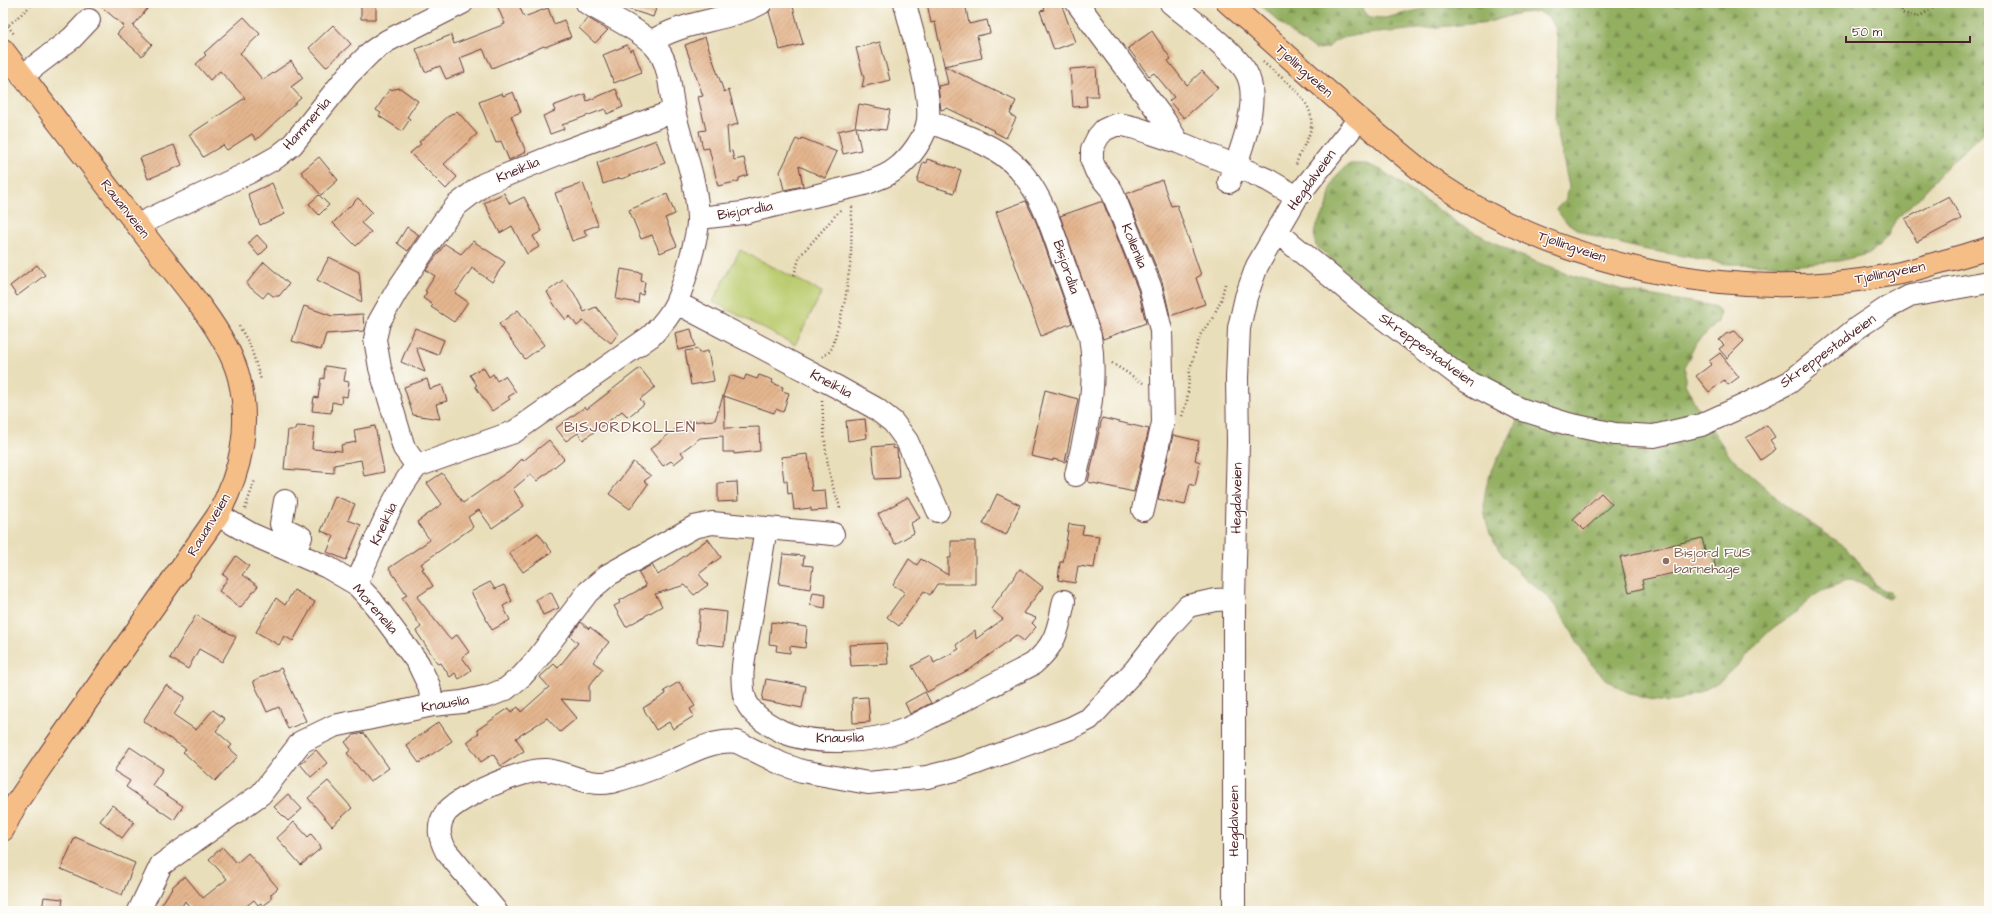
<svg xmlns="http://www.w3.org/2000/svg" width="1992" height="914" font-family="'Architects Daughter',sans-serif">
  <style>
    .forest { fill: url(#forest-firs); stroke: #6e6746 }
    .garden { fill: #bacb6d; stroke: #82754c }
    .building { fill: url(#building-hatch) }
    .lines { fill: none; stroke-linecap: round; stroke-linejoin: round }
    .minor-casing { stroke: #623c40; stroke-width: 24 }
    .major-casing { stroke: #623c40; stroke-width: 24 }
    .path { stroke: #623c40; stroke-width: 2.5; stroke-dasharray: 1 3; stroke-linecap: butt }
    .minor { stroke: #fff; stroke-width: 22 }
    .major { stroke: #f6be87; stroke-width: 22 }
    .education-dot { fill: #8d6e63; stroke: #fdfcf7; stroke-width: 1.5 }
    .labels { text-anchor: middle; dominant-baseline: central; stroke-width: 3; stroke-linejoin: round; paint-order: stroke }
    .street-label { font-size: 14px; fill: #4a1f2b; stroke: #fdfcf7 }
    .education-label { font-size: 14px; fill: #785e54; stroke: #fdfcf7; text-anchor: start }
    .neighbourhood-label { font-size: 15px; letter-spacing: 1px; fill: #80544e; stroke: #fdfcf7 }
  </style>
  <defs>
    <pattern id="forest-firs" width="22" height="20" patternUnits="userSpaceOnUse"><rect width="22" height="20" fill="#93af60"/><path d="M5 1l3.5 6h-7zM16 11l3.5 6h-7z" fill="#7a8e4f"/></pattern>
    <pattern id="building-hatch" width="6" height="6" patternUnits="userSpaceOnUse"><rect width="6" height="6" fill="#e4b68f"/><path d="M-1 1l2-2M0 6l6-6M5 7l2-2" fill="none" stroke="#c59c7c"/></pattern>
  </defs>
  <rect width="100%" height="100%" fill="#fdfcf7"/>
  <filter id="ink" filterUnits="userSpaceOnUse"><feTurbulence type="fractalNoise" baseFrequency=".025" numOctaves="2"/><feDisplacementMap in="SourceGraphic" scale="8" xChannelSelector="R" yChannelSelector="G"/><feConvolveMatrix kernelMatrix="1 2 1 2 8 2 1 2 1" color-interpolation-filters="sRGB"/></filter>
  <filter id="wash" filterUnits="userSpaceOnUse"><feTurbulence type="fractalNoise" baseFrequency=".012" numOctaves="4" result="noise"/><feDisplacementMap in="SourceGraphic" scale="16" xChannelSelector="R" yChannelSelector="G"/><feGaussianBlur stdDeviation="0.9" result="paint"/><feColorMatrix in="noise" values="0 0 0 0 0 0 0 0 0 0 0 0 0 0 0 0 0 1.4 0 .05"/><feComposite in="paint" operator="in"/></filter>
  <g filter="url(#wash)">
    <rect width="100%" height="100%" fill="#e9deba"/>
    <!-- forest -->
    <path class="forest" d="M1258,3H1361L1363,11L1370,17L1385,18L1423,9L1476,3H1989V128L1953,160L1915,202L1896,219L1887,237L1871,253L1839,261L1787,265L1728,264L1637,248L1596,237L1578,230L1565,221L1556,209L1566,199L1569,187L1555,121L1558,42L1555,27L1548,17L1538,12L1520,13L1489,22L1358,35C1346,37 1335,38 1328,48L1315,49L1296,37Z
      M1350,164H1367L1381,170L1462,226L1519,255L1567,274L1630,292L1714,306L1720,313L1718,322L1696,343L1685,366V384L1697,407L1729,455L1789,509L1846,547L1874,583L1882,590L1890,591L1892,597L1887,599C1874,592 1865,581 1849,580C1844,580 1840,584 1834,586C1817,591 1808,601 1795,613C1788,619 1780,622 1773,628C1743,654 1735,679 1694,694C1689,697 1682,700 1676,701C1661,703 1645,699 1632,694C1580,672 1582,636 1550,600C1546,594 1539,590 1533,585C1513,568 1491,547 1486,520C1476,478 1508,451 1519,414C1452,358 1382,305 1316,246C1311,226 1318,226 1326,209C1328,205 1328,201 1329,197C1332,181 1337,172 1350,164Z"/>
    <!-- garden -->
    <path class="garden" d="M740,250L822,292L795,345L713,302Z"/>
    <g id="blocks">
      <!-- building -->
      <path class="building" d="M97,3H152L133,26L152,44L142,56L117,34L124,26Z
        M361,3H376V19H361Z
        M496,3H518L524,17L548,8L554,24L564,20L571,37L545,47L544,46L492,68L483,49L460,58L465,72L446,79L440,66L425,72L416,49L451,35L454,44L505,24Z
        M618,3H658L653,17L618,6Z
        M773,3H792L803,44L780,50L769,12Z
        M927,3H965L969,24L987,20L990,33L977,36L982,58L944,66L1016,101L1010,114L1016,118L1006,138L994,132L995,131L947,108L941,110L938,86L948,84L935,22L931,23Z
        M1042,3H1061L1075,42L1054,50L1040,11L1045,10Z
        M244,17L260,34L240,53L263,80L291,61L303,78L291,87L301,98L256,140L252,134L227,150L223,145L203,157L189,135L245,98L220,71L210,80L196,64L206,55L204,53Z
        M588,18L608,30L595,43L579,28Z
        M333,25L351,44L326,67L309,48Z
        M1152,31L1171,59L1168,61L1187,85L1202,71L1218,88L1184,118L1169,101L1174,97L1154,73L1149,76L1128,48Z
        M705,37L724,92L729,90L738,124L727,127L729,152L732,151L734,160L744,158L748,175L739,178V181L718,186L709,148L703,149L699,131L706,130L698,97L703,96L685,45Z
        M880,42L890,80L862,87L864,78L856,48Z
        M627,45L630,51L633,49L642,72L614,83L603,55Z
        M1096,67L1098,96H1086L1087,106L1073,107L1070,69Z
        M400,88L418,101L407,117L410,119L402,131L379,116L381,113L376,110L389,90Z
        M616,89L623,107L607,114L605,109L562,125L564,129L550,134L543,116L555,111L553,106L585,94L587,101Z
        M513,92L521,112L511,116L526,152L509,160L501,141L496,143L479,102L502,93L503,96Z
        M859,104L890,110L886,130L856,127L861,150L843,154L838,131L855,127Z
        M457,111L477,134L444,164L457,177L446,189L410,153L421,144L419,142L452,113L453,114Z
        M802,138L837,152L825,178L799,166L803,186L784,190L780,172L796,139L800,141Z
        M656,140L665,163L621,179L620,178L603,184L597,163Z
        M174,145L182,165L148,179L140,158Z
        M319,157L338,180L321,195L301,172Z
        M927,159L961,170L954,193L917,182L923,162L926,163Z
        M1162,180L1171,206L1177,205L1201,275L1196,278L1205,304L1170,316L1162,281L1126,194Z
        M272,183L285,214L260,225L248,194Z
        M583,183L598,225L584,230L587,236L572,241L555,193Z
        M504,193L510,204L524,197L542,231L533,236L539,247L527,254L512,226L500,233L484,203Z
        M667,194L675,214L665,218L677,246L660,253L652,235L641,239L629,210Z
        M319,195L329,205L319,215L309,204Z
        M1949,196L1961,219L1917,242L1905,219Z
        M358,198L372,212L361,223L371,232L356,246L333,223Z
        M1026,201L1037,224L1072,323L1041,336L996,212Z
        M1100,202H1103L1138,290L1146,323L1103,339L1060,216Z
        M407,227L419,235L408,251L397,243Z
        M257,235L268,247L259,256L248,243Z
        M473,241L505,262L492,282L472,268L455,293L468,302L454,322L431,307L433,305L423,298L427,292L425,291L435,276L426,270L445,244L461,254Z
        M329,257L359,272L362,302L317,280Z
        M264,262L289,284L279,296H273L268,292L263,298L246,284Z
        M37,265L45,275L17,296L10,286Z
        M621,269L642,273L641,281L645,282L643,295L639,294L638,303L616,299Z
        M563,280L574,293L584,312L596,307L618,334L611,343L583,321L577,326L570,316L566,320L555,306L547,292Z
        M304,306L332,316L363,314L364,331L326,334L321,350L292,341Z
        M518,310L544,345L525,359L499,324Z
        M415,328L444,340L438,355L416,347L425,372L401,362Z
        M691,329L695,346L678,350L675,333Z
        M1735,331L1744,341L1727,358L1719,349L1724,345L1719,340L1726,334Z
        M698,349L699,353L708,351L714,381L691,385L685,351Z
        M1720,353L1739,377L1728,385L1724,380L1709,392L1696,376L1712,364L1709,361Z
        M325,366L346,369L344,381L349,382L347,397L342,396L341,404L332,402L331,413L312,411L314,397L318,398L321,378L324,379Z
        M483,367L489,377L493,374L497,381L505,376L516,392L508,397L510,399L492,411L475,386L477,385L470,375Z
        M640,368L655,387L640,399L644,404L628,417L622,411L583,440L578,433L566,441L556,428L585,407L587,409Z
        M730,375L744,380L746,375L757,379L759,375L773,380L772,383L783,387L782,391L789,393L783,412L776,409L774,413L724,396L725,428L759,427L760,451L734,454V452H723V436L700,438L681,452L684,456L674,464L671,461L663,466L650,449L677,428L674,423L715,420Z
        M427,379L430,389L442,385L447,401L436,404L440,419L413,415L404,387Z
        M1045,390L1078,399L1065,462L1053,459V461L1031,456Z
        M1102,418L1149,429L1134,492L1088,482Z
        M865,419L867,438L848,441L846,421Z
        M1767,425L1775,437L1770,440L1776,449L1761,460L1746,438Z
        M296,426L314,427L312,449L342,451L341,445L356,442L354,430L375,426L384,472L364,476L361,460L334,465V473L284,469L288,430H295Z
        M1173,435L1199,441L1195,460L1200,462L1195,486L1190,484L1185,505L1158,499Z
        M549,440L564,459L537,481L531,474L513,489L524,506L492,528L479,510L468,517L473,527L421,564L424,568L422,569L433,586L417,597L448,637L450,639L457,635L469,652L462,657L471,670L459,679L455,673L450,677L441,663L438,664L416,631L421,627L402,598L407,595L389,568L430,540L417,522L442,504L427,483L442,473L463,503L513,468L522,459L523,461Z
        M893,445V448L897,449L899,478L875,479L872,447Z
        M808,454L812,491L825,490L827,510L811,511V508L794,510L792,493L788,494L787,481H784L781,457Z
        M633,462L651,476L644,481L648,484L630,509L609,494Z
        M737,482L738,501L718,502V483Z
        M1601,493L1612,504L1584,530L1573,519Z
        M997,494L1020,505L1006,535L983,524Z
        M335,496L355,504L348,520L361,525L346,560L327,552L334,536L321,531Z
        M908,497L920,518L911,523L914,533L895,544L878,514Z
        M1069,524L1084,526L1082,534L1099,536L1094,568L1078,566L1075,583L1058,580L1060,562H1063Z
        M538,533L552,552L523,572L509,553Z
        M1702,538L1706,554L1712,552L1716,569L1698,573L1697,568L1642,580L1644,588L1629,592L1620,557Z
        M708,539L721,557L699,574L708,585L694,595L685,585L655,594L662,606L626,627L614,606L620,603L619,601L646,586L638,572L652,565L658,575Z
        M951,541H975V584H937L930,595L924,591L899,626L887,617L905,592L893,585L909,559L917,565L921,559L948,575V558H951Z
        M783,554L804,556L803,565L813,566L810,589L779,584Z
        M236,556L249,566L242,575L258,586L240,608L219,591L228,578L223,575Z
        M1020,569L1043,587L1023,613L1036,618L1032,623L1036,627L1024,641L1016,635L972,668L927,692L912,666L931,656L934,663L959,649L956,645L975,630L976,639L1003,619L991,609Z
        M490,582L495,589L504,585L512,601L503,606L510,620L492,630L471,592Z
        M294,590L315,602L293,641L284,636L279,645L256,632L276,598L285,605Z
        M551,592L559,608L543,615L536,599Z
        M813,592L826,594L825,608L810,605Z
        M700,609L727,612L724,646L697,643Z
        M196,615L236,637L222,662L199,649L188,669L170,658Z
        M581,622L589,629L590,627L609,642L593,662L603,669L589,686V701L561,699L577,718L560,732L547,718L516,738L524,751L501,766L493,754L481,762L467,742L479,733L477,730L509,708L511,712L518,707L521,712L549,687L540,677L554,664L558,668L578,643L570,636Z
        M771,622L807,627L805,648L790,646V653L776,651L777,645L769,644Z
        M886,643L888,664L851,666L849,645Z
        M281,668L306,721L288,729L279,707L267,712L253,681Z
        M766,679L806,686L802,708L762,700Z
        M679,682L695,706L690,709L694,716L673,729L669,722L656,730L643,708L666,694L664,691Z
        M166,685L185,697L174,715L196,730L213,710L225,719L216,731L232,745L229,748L238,756L215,781L183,752L186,749L143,721Z
        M925,692L931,703L910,714L905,703Z
        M868,697L870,722L853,723L852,698Z
        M439,722L452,741L419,763L406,745Z
        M364,733L389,768L370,782L347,753L351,750L345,742L354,735Z
        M130,747L163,769L152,785L183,806L174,820L126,787L130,781L114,771Z
        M316,750L327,763L311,777L300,764Z
        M328,781L352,808L332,826L308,798Z
        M288,794L302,809L288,821L274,807Z
        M112,805L134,822L122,838L100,821Z
        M294,822L308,837L311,834L320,845L321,848L301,865L277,838Z
        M75,837L135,863L122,895L61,869Z
        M222,847L237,863L248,853L278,888L271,894V900L263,906L261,903L258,905L254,900L240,911H186L190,908L185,901L179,911H158L173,886L185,876L203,898L227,879L209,859Z
        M44,897L63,899L61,911H42Z"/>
    </g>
  </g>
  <g filter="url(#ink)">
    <use href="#blocks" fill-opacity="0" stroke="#623c40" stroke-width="1"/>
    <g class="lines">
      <!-- minor casing -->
      <g class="minor-casing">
        <path id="minor" d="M1077,3L1165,121L1178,142
          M1171,3C1190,19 1234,51 1246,72C1262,99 1240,154 1229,182
          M651,42C684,20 726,22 761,3
          M22,76L72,38L89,20
          M928,121C952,131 981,140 1003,155C1038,180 1051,225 1064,264C1073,288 1081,312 1090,336C1098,387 1087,425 1076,475
          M699,218L743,213L864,184C875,180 888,176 897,168C910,158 926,137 928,120C931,88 912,35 905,3
          M137,225L248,173L277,157L292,145L348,75L371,52L387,41L462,3
          M1277,232L1363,303L1466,381L1520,409L1568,424L1615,434L1654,436L1701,425L1745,405L1790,382L1857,328L1887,308L1910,296L1989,282
          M677,303L839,388L875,408L893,422L907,441L938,511
          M417,466L404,448L380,368L375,339L379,322L396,292L444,221L457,205L484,184L565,151L674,111
          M285,501L281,524L283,528L301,537L295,553
          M1143,510L1163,423L1161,330L1150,286L1111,189L1096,171L1092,161V149L1098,137L1104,130L1115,125H1123L1136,128L1178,142L1236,166L1268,180L1297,197
          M218,515L251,534L327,567L356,584L372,601L418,663L429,686L433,705
          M766,528C761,559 756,590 751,620C747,644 739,671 744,695C748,712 762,721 777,729C809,747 873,743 906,729C920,724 933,715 947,709C975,694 1004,679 1033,664C1056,645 1058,630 1064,601
          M356,584C373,548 392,495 417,466L514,432L651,336C661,326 670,316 676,303C683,288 699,233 698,218C697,181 682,146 674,111C670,91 670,66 658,50C645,32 607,15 587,3
          M139,911L161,865L261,794L301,742L334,726L433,705L462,702L489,696L506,689L522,676L538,658L588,592L608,575L694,527L712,523L833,534
          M496,911L446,851C440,839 436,827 445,814C457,797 525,768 546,770C569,772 587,787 611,782C631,777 652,769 671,761C691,752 715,739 737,742L782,764L802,771L868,783L927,777L963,768L1071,728L1089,719L1135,670L1167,629L1188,606L1215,600L1234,599
          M1234,911V599L1238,443L1237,378L1239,328L1246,297L1257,266L1297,197L1359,119"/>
      </g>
      <!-- major casing -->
      <g class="major-casing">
        <path id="major" d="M1228,3C1280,48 1330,95 1382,138C1401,154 1419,170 1439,184C1565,269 1741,304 1890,275C1908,272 1926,266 1944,261C1959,257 1974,253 1989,248
          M3,50C53,116 103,181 154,247C182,283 228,334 239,378C251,427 241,471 218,515L54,748L17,802L3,830"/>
      </g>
      <!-- path -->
      <path class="path" d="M1897,3L1902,13L1918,17L1942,3
        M8,26L14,34
        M3,30L34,3
        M1263,62C1283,80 1319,101 1310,132C1306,144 1298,154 1296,166
        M794,275L800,256L841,209
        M239,326L250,345L261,380
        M822,357L829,352L832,348L845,301L851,258L852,205
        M1112,363L1143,383
        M822,401C824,429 825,457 832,484C835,493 839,501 840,510
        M1182,416L1187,401L1190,369L1200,335L1212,319L1221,300L1225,284
        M245,509L255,480"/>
      <!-- minor -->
      <use href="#minor" class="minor"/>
      <!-- major -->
      <use href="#major" class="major"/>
    </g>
  </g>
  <!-- markers -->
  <circle class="education-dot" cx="1666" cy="561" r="4"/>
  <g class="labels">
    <!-- street labels -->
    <g class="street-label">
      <text transform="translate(1304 71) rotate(42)">Tjøllingveien</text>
      <text transform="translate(307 124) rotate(-49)">Hammerlia</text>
      <text transform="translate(518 170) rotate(-23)">Kneiklia</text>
      <text transform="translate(1312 180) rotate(-54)">Hegdalveien</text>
      <text transform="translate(125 209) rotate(52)">Rauanveien</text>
      <text transform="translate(745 211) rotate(-10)">Bisjordlia</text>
      <text transform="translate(1134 246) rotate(68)">Kollenlia</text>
      <text transform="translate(1572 247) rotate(19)">Tjøllingveien</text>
      <text transform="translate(1066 267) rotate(71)">Bisjordlia</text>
      <text transform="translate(1890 273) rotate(-11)">Tjøllingveien</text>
      <text transform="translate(1427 350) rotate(36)">Skreppestadveien</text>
      <text transform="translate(1828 351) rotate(-36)">Skreppestadveien</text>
      <text transform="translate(831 384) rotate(28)">Kneiklia</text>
      <text transform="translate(1237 498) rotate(-89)">Hegdalveien</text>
      <text transform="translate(384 524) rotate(-65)">Kneiklia</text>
      <text transform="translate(209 525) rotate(-59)">Rauanveien</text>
      <text transform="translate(375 609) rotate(49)">Morenelia</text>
      <text transform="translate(445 704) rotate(-10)">Knauslia</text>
      <text transform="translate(840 738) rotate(-1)">Knauslia</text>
      <text transform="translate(1234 821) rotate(-90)">Hegdalveien</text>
    </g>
    <!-- education labels -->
    <g class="education-label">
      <text x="1674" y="553">Bisjord FUS<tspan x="1674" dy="16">barnehage</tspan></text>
    </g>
    <!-- neighbourhood labels -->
    <g class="neighbourhood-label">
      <text x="630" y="427">BISJORDKOLLEN</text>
    </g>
  </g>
  <!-- margin -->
  <rect width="1992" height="914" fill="none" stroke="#fdfcf7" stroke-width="16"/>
  <!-- scale -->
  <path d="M1846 36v6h124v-6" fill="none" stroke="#4a1f2b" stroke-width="2"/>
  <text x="1852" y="36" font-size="12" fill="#4a1f2b" stroke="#fdfcf7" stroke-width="3" paint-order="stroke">50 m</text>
</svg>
